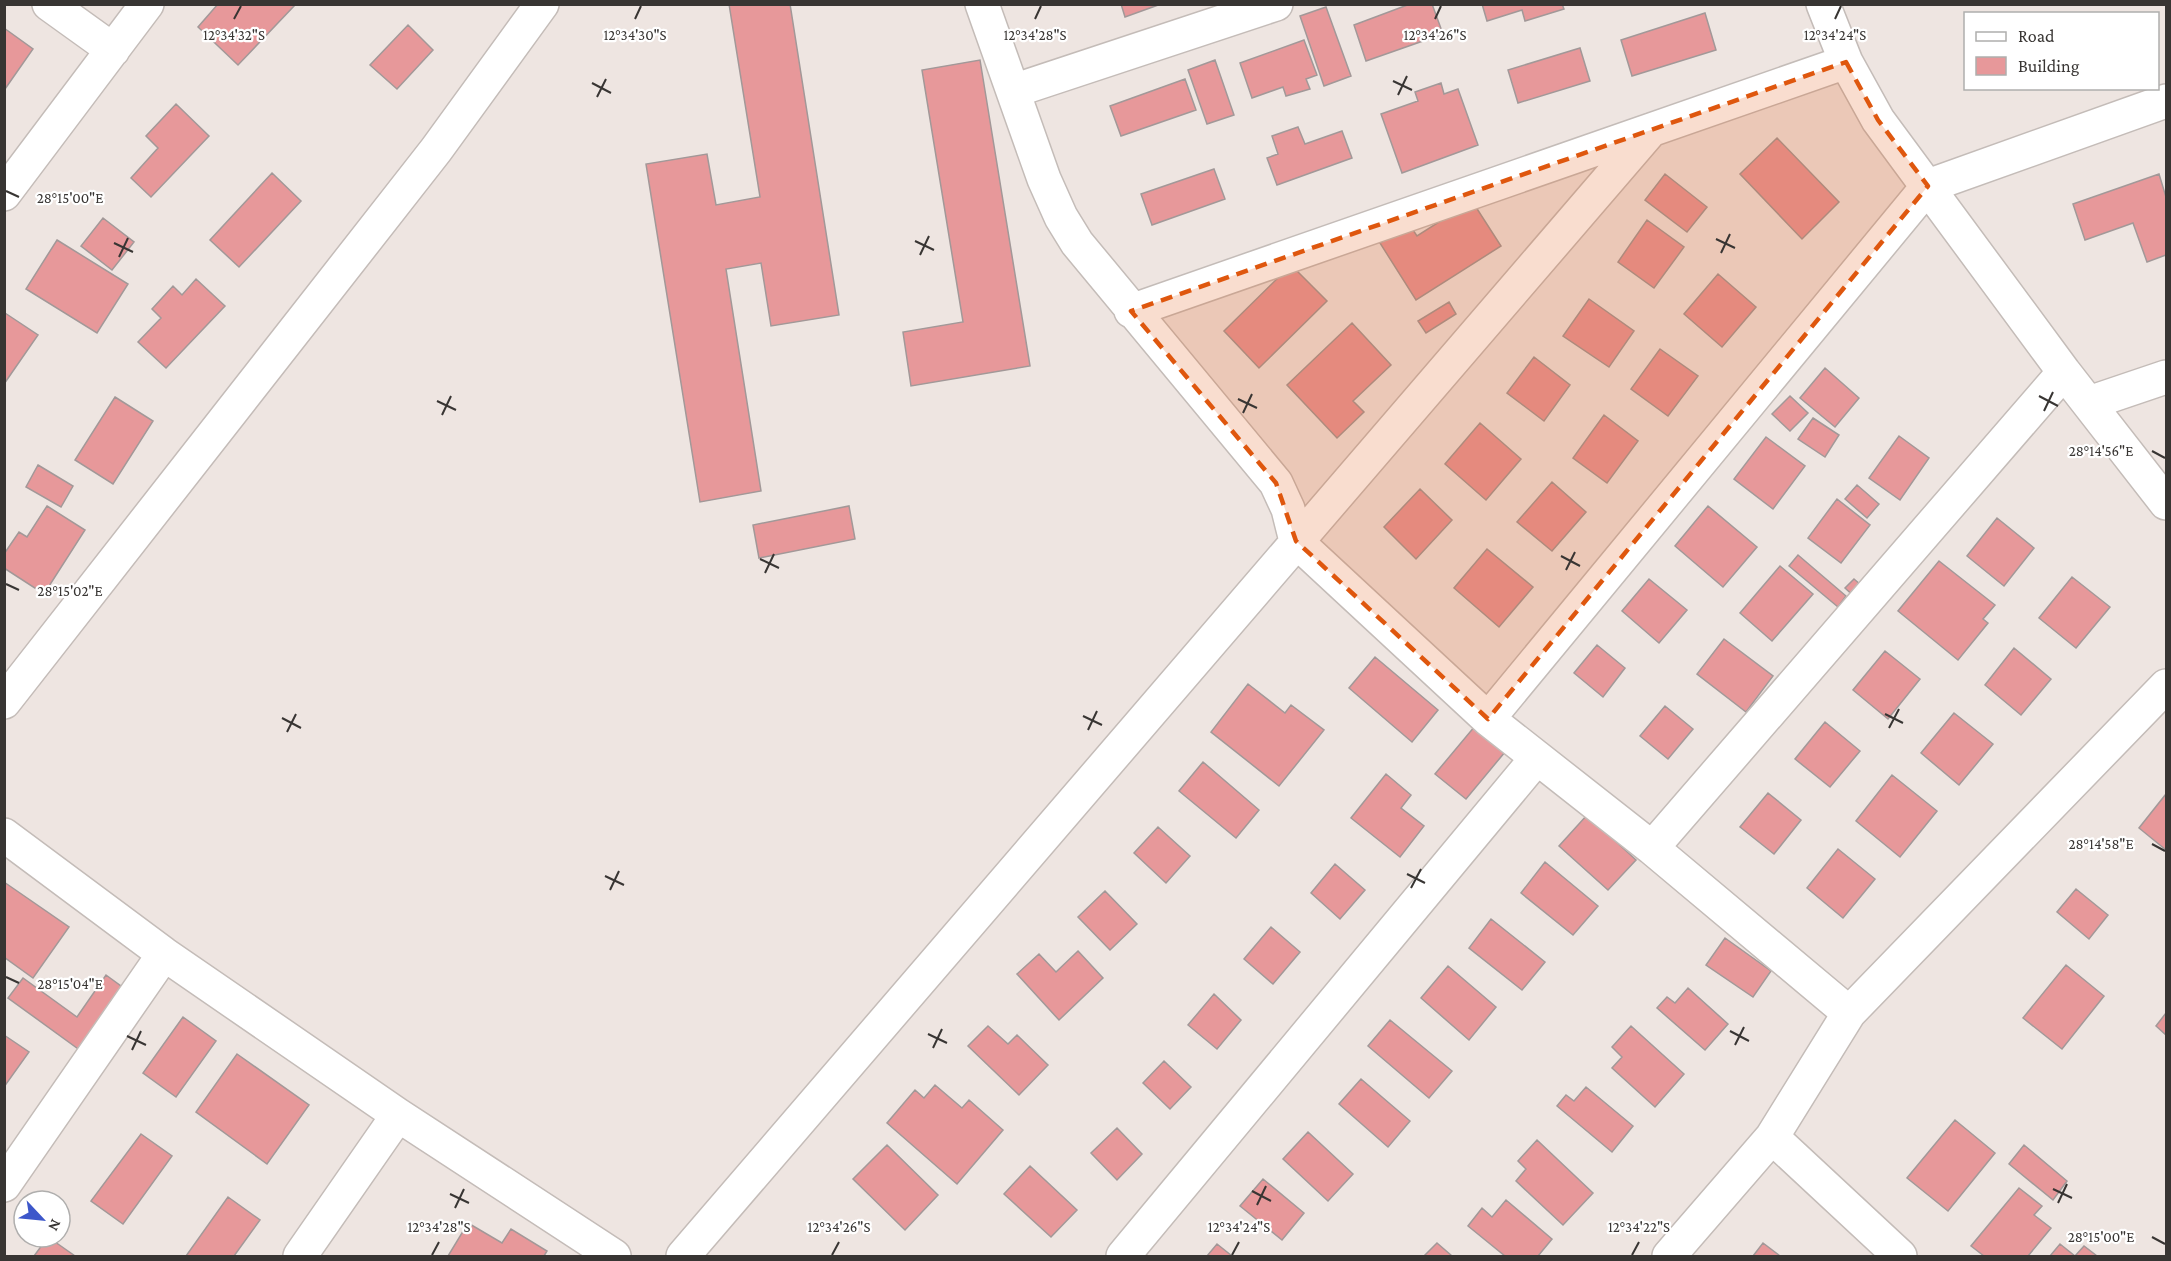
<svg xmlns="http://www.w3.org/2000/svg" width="2171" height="1261" font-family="'Crimson Pro',serif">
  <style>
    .building { fill: #e7989a; stroke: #a29898; stroke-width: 1.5 }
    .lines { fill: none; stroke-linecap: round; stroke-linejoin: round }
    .minor-casing { stroke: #c4bcb8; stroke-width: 36 }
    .minor { stroke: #fff; stroke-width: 33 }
    .marked { fill: #df570e; fill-opacity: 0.2; stroke: #df570e; stroke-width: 4.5; stroke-dasharray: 12 8; stroke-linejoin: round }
    .ticks { fill: none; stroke: #383533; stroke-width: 2 }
    .ticks-label { font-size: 15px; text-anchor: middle; fill: #383533; stroke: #fff; stroke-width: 4.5; stroke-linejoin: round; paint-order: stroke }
  </style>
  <rect width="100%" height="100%" fill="#eee5e1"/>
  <!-- building -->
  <path class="building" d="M218,4H294L295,5L238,65L198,27Z
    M729,4H790L839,315L771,326L761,263L726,269L761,491L700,502L646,164L707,154L716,205L760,197Z
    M1121,4H1161L1125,17Z
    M1410,4H1432L1443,34L1366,61L1354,25Z
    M1482,4H1562L1564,9L1525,21L1522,10L1487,21Z
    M1326,7L1351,76L1324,86L1300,16Z
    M1705,13L1716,50L1632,76L1621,40Z
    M408,25L433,50L397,89L370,65Z
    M4,28L33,49L5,89L4,88Z
    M1304,40L1317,75L1306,79L1310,89L1286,96L1283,87L1252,98L1240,63Z
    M1580,48L1590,81L1518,103L1508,70Z
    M980,60L1030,366L911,386L903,332L963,322L922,70Z
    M1215,60L1234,115L1207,124L1188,70Z
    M1185,79L1196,110L1121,136L1110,106Z
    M1441,83L1444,94L1458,89L1478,145L1402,173L1381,114L1418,101L1415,92Z
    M176,104L209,136L151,197L131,178L158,148L146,136Z
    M1298,127L1305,144L1342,131L1352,158L1277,185L1267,158L1278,154L1272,136Z
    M1777,138L1839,202L1802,239L1740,174Z
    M1214,169L1225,199L1152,225L1141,194Z
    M272,173L301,201L239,267L210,240Z
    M1665,174L1707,207L1687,232L1645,200Z
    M2159,174L2166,197V255L2147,262L2133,223L2085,240L2073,204Z
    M1472,201L1501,246L1416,300L1380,243L1409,224L1417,236Z
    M103,218L134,242L112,270L81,246Z
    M1647,220L1684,247L1654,288L1618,262Z
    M57,240L128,284L97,333L26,289Z
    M1291,265L1327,301L1259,368L1224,331Z
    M1718,274L1756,307L1722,347L1684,314Z
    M196,279L225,306L166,368L138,342L161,318L152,309L173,286L182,295Z
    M1589,299L1634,331L1609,367L1563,336Z
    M1449,302L1456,314L1426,333L1418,321Z
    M5,313L38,335L4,384V314Z
    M1352,323L1391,365L1353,401L1364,412L1337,438L1287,385Z
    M1660,349L1698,376L1668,416L1631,389Z
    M1534,357L1570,385L1544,421L1507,393Z
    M1825,368L1859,398L1835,427L1800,398Z
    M1790,396L1808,413L1790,431L1772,414Z
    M115,397L153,421L113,484L75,460Z
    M1604,415L1638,441L1607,483L1573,458Z
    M1813,418L1839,435L1825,457L1798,439Z
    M1480,423L1521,459L1486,500L1445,464Z
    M1899,436L1929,458L1900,500L1869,478Z
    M1766,437L1805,466L1773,509L1734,479Z
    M38,465L73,486L61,507L26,487Z
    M1552,482L1586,512L1552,551L1517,522Z
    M1857,485L1879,504L1867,518L1845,499Z
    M1420,489L1452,520L1416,559L1384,527Z
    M1837,499L1870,525L1841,563L1808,538Z
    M47,506L85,530L44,594L4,568V554L19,532L27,537Z
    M849,506L855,539L759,558L753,525Z
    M1708,506L1757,547L1723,587L1675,546Z
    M1997,518L2034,548L2004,586L1967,556Z
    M1487,549L1533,587L1499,627L1454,588Z
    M1798,555L1846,596L1838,607L1789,566Z
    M1939,561L1995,605L1983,619L1988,623L1958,660L1898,611Z
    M1780,566L1813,594L1772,641L1740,613Z
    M2072,577L2110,607L2076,648L2039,618Z
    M1649,579L1687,610L1659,643L1622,611Z
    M1854,579L1867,590L1859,601L1845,588Z
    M1724,639L1773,676L1746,712L1697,674Z
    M1597,645L1625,668L1603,697L1574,673Z
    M2014,648L2051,679L2021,715L1985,685Z
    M1885,651L1920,679L1888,719L1853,690Z
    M1375,657L1438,710L1412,742L1349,688Z
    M1248,684L1285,713L1291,705L1324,730L1279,786L1211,732Z
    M1665,706L1693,729L1668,759L1640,736Z
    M1954,713L1993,744L1959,785L1921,753Z
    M1825,722L1860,751L1830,787L1795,759Z
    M1475,726L1505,752L1466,799L1435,774Z
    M1203,762L1259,810L1236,838L1179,791Z
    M1386,774L1411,795L1401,808L1424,826L1400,857L1351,818Z
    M1892,775L1937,811L1900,857L1856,821Z
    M1768,793L1801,820L1774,854L1740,827Z
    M2166,794V850L2139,828Z
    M1587,815L1636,860L1608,890L1559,846Z
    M1158,827L1190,856L1166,883L1134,853Z
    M1838,849L1875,879L1843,918L1807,888Z
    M1545,862L1598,906L1573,935L1521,893Z
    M1335,864L1365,890L1340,919L1311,893Z
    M4,882L69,927L33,978L4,957Z
    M2076,889L2108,915L2089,939L2057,912Z
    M1105,891L1137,924L1110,950L1078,917Z
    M1491,919L1545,962L1522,990L1469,948Z
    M1271,927L1300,952L1273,984L1244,959Z
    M1725,938L1771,971L1753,997L1706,965Z
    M1078,951L1103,978L1059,1020L1017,974L1039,954L1056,972Z
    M2066,965L2104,996L2062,1049L2023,1018Z
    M1448,966L1496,1007L1469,1040L1421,998Z
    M106,975L125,989L81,1051L8,998L23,978L77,1017Z
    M1688,988L1728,1024L1705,1050L1657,1008L1667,997L1675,1003Z
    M1214,994L1241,1020L1217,1049L1188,1025Z
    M2166,1013V1035L2156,1026Z
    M183,1017L216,1041L176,1097L143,1073Z
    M1390,1020L1452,1071L1429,1098L1368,1046Z
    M988,1026L1008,1044L1017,1035L1048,1065L1019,1095L968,1046Z
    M1631,1026L1684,1074L1655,1107L1612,1068L1622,1057L1612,1047Z
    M4,1035L29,1052L4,1087Z
    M237,1054L309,1105L267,1164L196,1112Z
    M1164,1061L1191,1087L1170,1109L1143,1083Z
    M1361,1079L1410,1121L1388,1147L1339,1104Z
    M935,1085L962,1108L969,1100L1003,1130L957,1184L887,1123L915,1090L924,1098Z
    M1586,1087L1633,1126L1612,1152L1557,1106L1566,1095L1574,1101Z
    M1955,1120L1995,1153L1948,1211L1907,1178Z
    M1117,1128L1142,1154L1117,1180L1091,1153Z
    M1308,1132L1353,1174L1328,1201L1283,1159Z
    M141,1134L172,1156L123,1224L91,1201Z
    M1537,1140L1593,1193L1563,1225L1516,1181L1526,1169L1518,1161Z
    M887,1145L938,1195L905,1230L853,1179Z
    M2024,1145L2067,1181L2053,1200L2009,1164Z
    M1030,1166L1077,1210L1051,1237L1004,1194Z
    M1263,1179L1304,1213L1282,1240L1240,1206Z
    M2019,1188L2042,1206L2034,1215L2051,1228L2028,1256H1984L1971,1246Z
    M228,1197L260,1220L234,1256H186Z
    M1506,1200L1552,1239L1538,1256H1505L1468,1226L1482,1208L1492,1217Z
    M468,1223L502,1243L511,1229L547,1251L544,1256H448Z
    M48,1237L75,1256H34Z
    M1437,1243L1452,1256H1424Z
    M1763,1243L1780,1256H1753Z
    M1217,1244L1232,1256H1207Z
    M2060,1244L2075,1256L2084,1246L2097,1256H2050Z"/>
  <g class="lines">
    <!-- minor casing -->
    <g class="minor-casing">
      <path id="minor" d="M49,4L113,50
        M982,4L1044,179L1061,217L1077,243L1276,483L1288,509L1296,541L1488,719L1652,848L1849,1013
        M1823,4L1846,62L1878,120L2064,372L2166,503
        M1013,91L1276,4
        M4,194L147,4
        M1131,311L1846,62
        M2089,403L2166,377
        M4,702L436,150L542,4
        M1488,719L1928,186L2166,101
        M4,835L164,954L398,1115L614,1256
        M1652,848L2064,372
        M1772,1137L1900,1256
        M4,1185L164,954
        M300,1256L398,1115
        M683,1256L1651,130
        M1123,1256L1536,759
        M1669,1256L1772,1137L1849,1013L2166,686"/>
    </g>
    <!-- minor -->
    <use href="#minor" class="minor"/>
  </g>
  <!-- marked area -->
  <path class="marked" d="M1846,62L1878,120L1928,186L1488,719L1296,541L1276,483L1131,311Z"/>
  <!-- ticks -->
  <path class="ticks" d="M234,19L241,6M635,19L641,6M1035,19L1041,6M1435,19L1441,6M1835,19L1841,6M1393,81L1412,90M592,83L611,93M1398,95L1407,76M597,97L606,79M6,191L19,197M1716,239L1735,248M915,241L934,250M114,243L133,252M1721,253L1730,234M920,255L929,236M119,257L128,238M2039,396L2058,406M1238,399L1257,408M437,401L456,410M2044,411L2053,392M1243,413L1252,394M442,415L451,396M2152,451L2165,458M1561,556L1580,566M760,559L779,568M1566,570L1575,552M765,573L774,554M6,584L19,590M1885,714L1903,723M1083,716L1102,725M282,718L301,728M1889,728L1899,709M1088,730L1097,711M287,732L296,714M2152,844L2165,851M1407,874L1425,883M605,876L624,885M1411,888L1421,869M610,890L619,871M6,977L19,983M1730,1031L1749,1041M928,1034L947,1043M127,1036L146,1045M1735,1045L1744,1027M933,1048L942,1029M132,1050L141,1031M2053,1189L2072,1198M1252,1191L1271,1201M450,1194L469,1203M2058,1203L2067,1184M1257,1205L1266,1186M455,1208L464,1189M2152,1237L2165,1244M432,1255L439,1242M832,1255L839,1242M1232,1255L1239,1242M1632,1255L1639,1242"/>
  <g class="ticks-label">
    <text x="234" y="40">12°34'32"S</text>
    <text x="635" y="40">12°34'30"S</text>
    <text x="1035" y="40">12°34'28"S</text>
    <text x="1435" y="40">12°34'26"S</text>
    <text x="1835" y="40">12°34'24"S</text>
    <text x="70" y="203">28°15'00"E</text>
    <text x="2101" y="456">28°14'56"E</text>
    <text x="70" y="596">28°15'02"E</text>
    <text x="2101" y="849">28°14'58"E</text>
    <text x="70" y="989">28°15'04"E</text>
    <text x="439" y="1232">12°34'28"S</text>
    <text x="839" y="1232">12°34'26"S</text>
    <text x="1239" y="1232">12°34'24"S</text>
    <text x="1639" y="1232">12°34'22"S</text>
    <text x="2101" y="1242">28°15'00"E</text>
  </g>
  <!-- border -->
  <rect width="2171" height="1261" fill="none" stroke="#383533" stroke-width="12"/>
  <!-- legend -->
  <rect x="1964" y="12" width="195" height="78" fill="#ffffff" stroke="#afaead" stroke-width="1.5"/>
  <rect x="1976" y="32" width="30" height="9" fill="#ffffff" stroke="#afaead" stroke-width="1.5"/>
  <text x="2018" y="42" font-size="18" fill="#383533">Road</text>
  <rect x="1976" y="57" width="30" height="18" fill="#e7989a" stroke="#afaead" stroke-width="1.5"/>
  <text x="2018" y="72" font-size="18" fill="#383533">Building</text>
  <!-- north arrow -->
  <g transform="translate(42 1219) rotate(116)"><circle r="28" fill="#ffffff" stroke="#afaead" stroke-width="1.5"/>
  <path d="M0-4.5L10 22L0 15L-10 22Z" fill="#3d57ca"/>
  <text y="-9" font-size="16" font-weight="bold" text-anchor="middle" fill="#383533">N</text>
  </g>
</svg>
